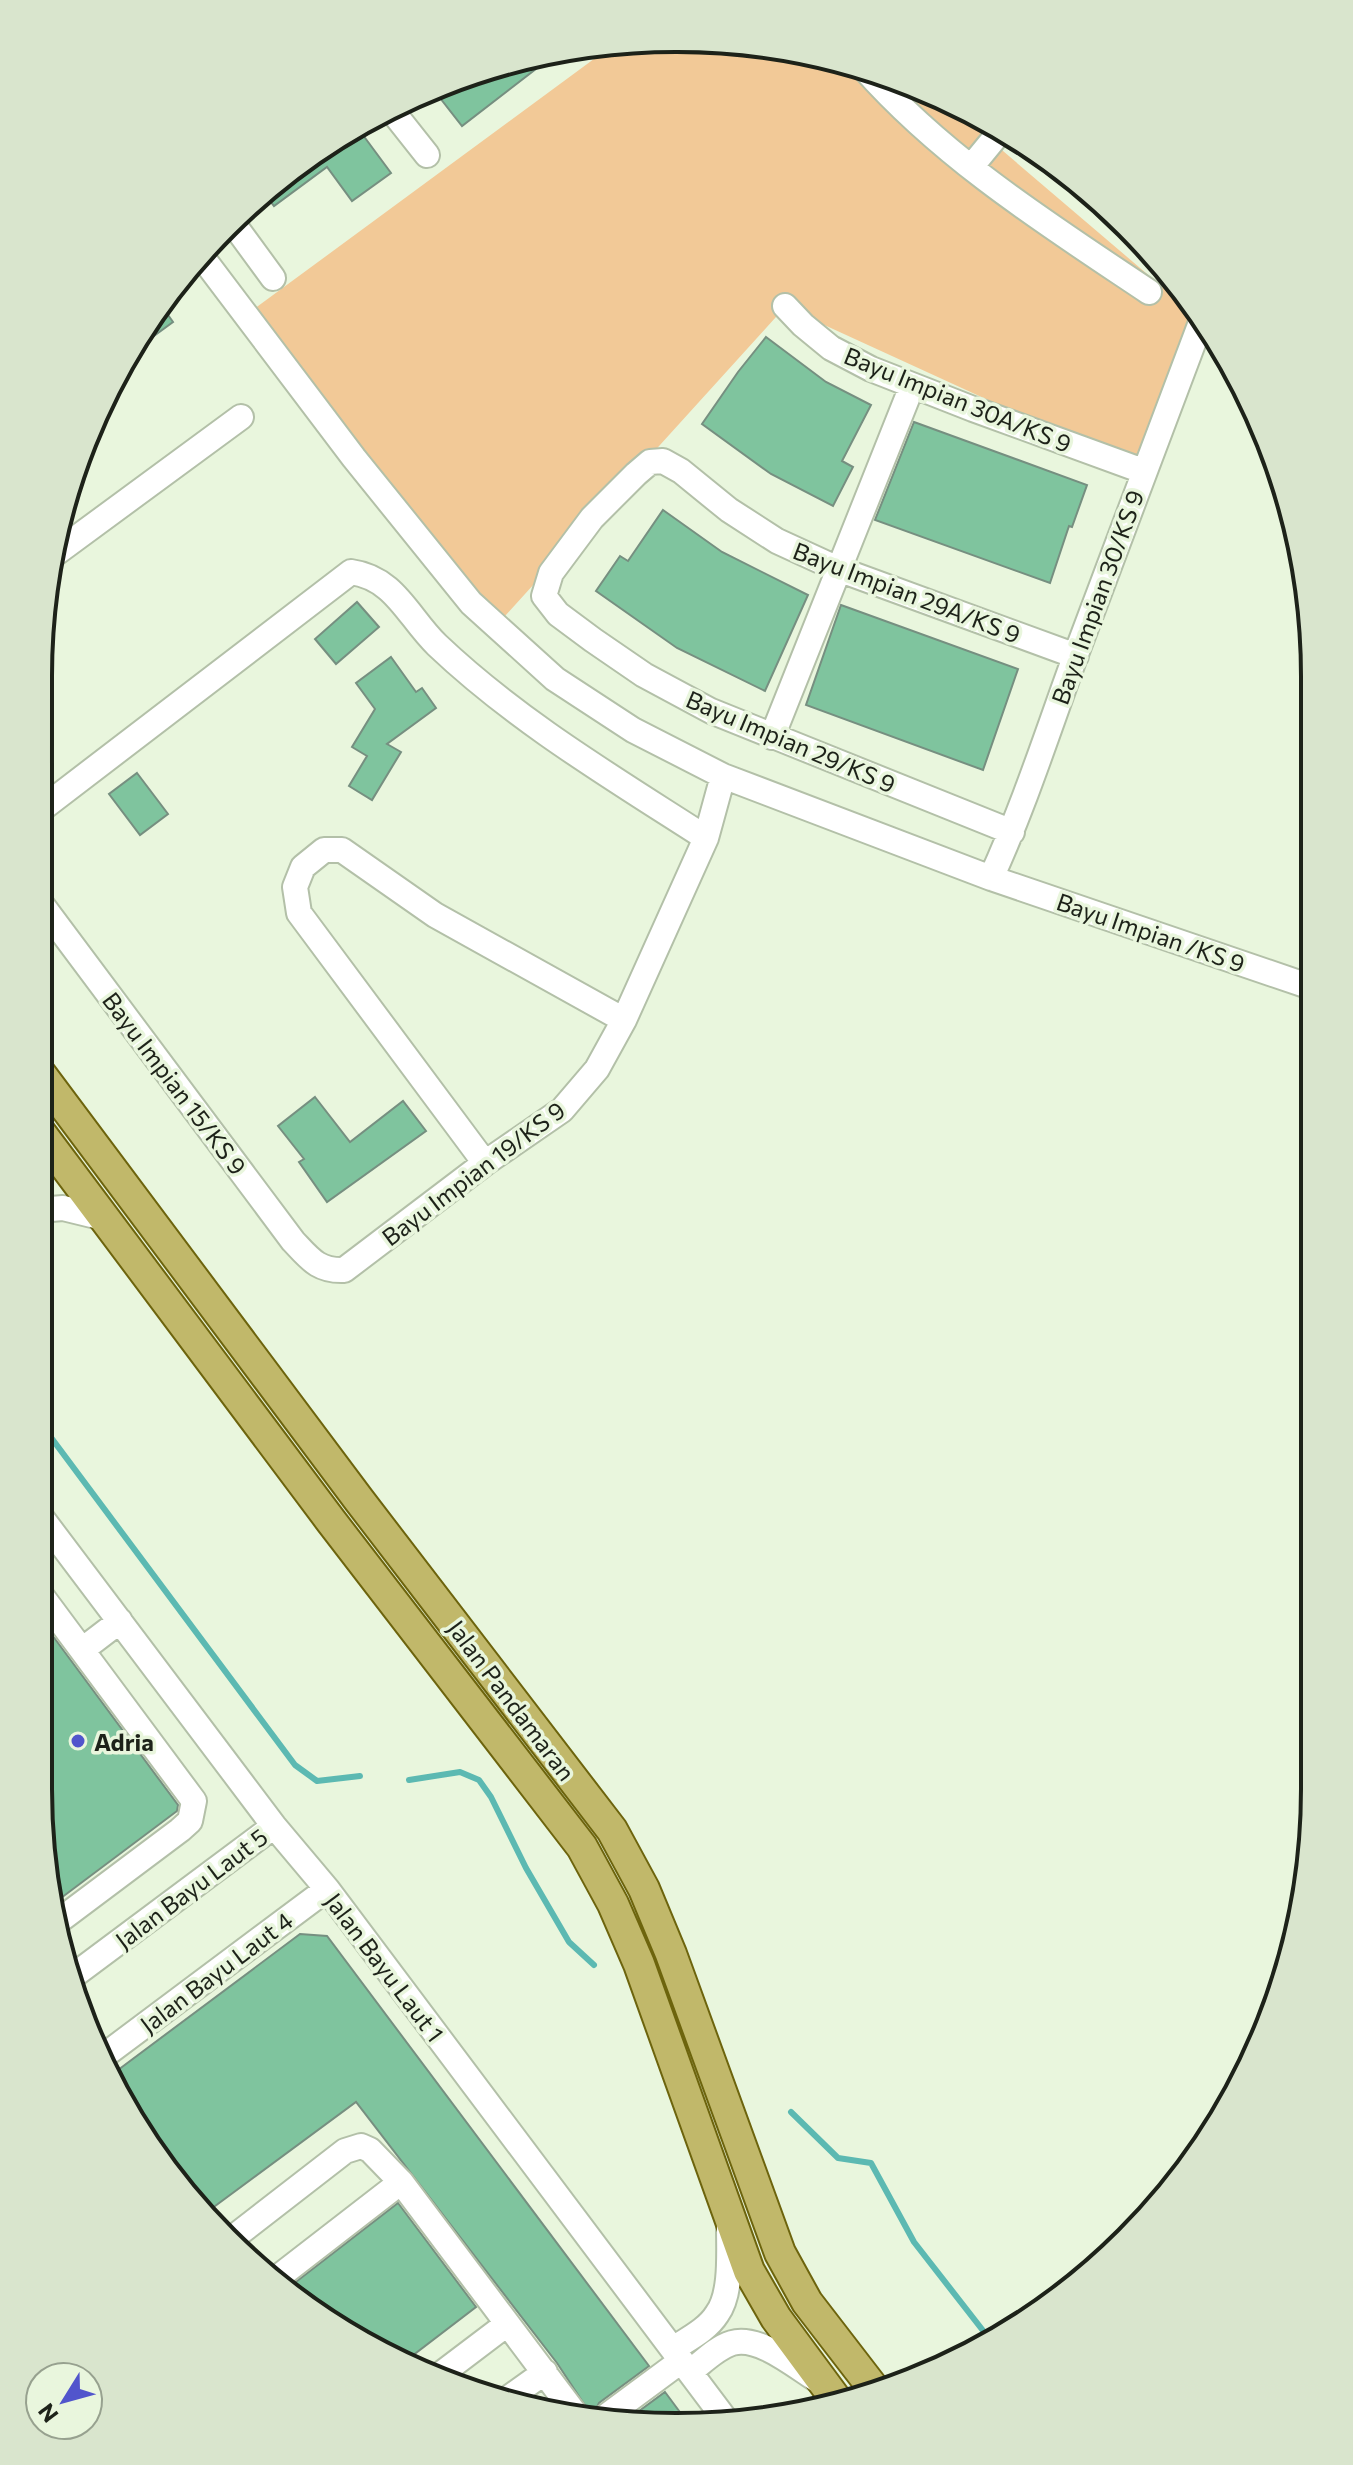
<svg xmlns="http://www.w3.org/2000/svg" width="1353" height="2465" font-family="Commissioner,sans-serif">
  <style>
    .green { fill: #f2c997 }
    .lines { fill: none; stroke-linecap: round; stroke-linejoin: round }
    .stream { stroke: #5cb9b2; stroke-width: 6 }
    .building { fill: #7fc49e; stroke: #768f80; stroke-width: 2 }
    .minor-casing { stroke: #b3c0a8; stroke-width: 28 }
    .major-casing { stroke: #6d640d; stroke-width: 34 }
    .minor { stroke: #fff; stroke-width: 24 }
    .major { stroke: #c1b86a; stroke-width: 30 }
    .poi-dot { fill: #5155cc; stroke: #e9f6dd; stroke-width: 3 }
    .labels { text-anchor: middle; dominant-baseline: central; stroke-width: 7; stroke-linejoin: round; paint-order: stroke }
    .street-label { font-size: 24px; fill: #1d2219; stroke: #e9f6dd }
    .poi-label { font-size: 24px; font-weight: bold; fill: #1d2219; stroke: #e9f6dd; text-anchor: start }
    .rim { fill: none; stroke: #1d2219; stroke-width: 4 }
  </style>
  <rect width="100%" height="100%" fill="#e9f6dd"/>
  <!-- green -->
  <path class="green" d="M634,39L759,43L881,72L942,99L1201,320L1143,471L785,307L496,626L246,315L617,42Z"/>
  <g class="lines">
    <!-- stream -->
    <path class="stream" d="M38,1420L295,1765L317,1781L360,1776
      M409,1780L460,1772L479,1780L491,1797L526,1868L569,1942L594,1965
      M791,2112L838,2158L871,2163L914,2242L988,2337"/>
  </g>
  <!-- building -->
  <path class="building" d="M558,52L462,126L433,89L511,60Z
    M357,127L391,173L352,201L327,167L274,206L264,193L287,170Z
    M161,305L173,322L132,352L129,349Z
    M766,337L826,382L871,405L842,461L853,467L833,506L771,474L702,424L738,372Z
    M914,422L1087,485L1072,527L1069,526L1050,583L875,520Z
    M663,510L722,552L808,595L765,691L677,648L596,591L620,556L628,561Z
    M357,602L379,627L336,664L315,639Z
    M841,605L1018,669L983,770L806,705Z
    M391,657L416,692L422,688L436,708L387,744L401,752L372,800L349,786L367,756L352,747L375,709L356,683Z
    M137,773L168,814L140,835L109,794Z
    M315,1097L350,1142L403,1101L426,1131L327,1202L299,1162L304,1159L278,1126Z
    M38,1616L178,1805L177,1811L57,1901L38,1788Z
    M300,1934L327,1936L649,2366L599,2403L594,2413H590L557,2363L356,2102L207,2212L170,2178L114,2073Z
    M398,2203L476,2307L408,2359L322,2320L288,2288Z
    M665,2392L688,2423L631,2417Z"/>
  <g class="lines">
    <!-- minor casing -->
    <g class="minor-casing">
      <path id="minor" d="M863,67C944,159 1049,225 1149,292
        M389,107L427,155
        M971,167L1003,128
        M232,222L273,278
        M199,253L354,458L471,603L555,679L633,730L723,776L991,878L1311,987
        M785,306L803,325L831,348L871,369L973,409L1143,471
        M52,556L241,417
        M772,737L912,386
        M39,811L351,572C395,578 408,617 437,645C517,721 613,778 706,838
        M1012,832L711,711L644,675L593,640L558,614L544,596L551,573L592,518L636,474L650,462L663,461L681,471L729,510L777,541L838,569L1076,656
        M991,878C1024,806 1048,731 1075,657C1117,543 1160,430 1203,317
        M39,901L293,1241C310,1259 318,1271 344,1270L485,1163L562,1110L597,1069L624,1020L706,838L723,776
        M485,1163L299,913L295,887L303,867L324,850H342L435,915L624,1020
        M39,1210L63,1208L104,1218
        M38,1513L274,1826L327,1889L728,2423
        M38,1591L194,1801L190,1821L180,1830L60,1920
        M82,1650L120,1621
        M69,1979L274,1826
        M105,2055L327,1889
        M234,2237L345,2151L361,2146L370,2150L401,2182L573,2411
        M277,2278L401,2182
        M673,2349C688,2339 707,2330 717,2314C732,2294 729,2252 729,2228
        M690,2372C703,2362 716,2348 732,2343C759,2335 796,2367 819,2381
        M441,2374L507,2324
        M503,2402L545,2372
        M608,2415L681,2361"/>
    </g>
    <!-- major casing -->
    <g class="major-casing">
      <path id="major" d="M39,1072L359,1500L612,1830L644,1889L671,1954L780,2253L807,2302L874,2389
        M39,1131L331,1521L582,1847L613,1904L639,1964L749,2271L776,2318L835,2398"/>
    </g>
    <!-- minor -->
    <use href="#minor" class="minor"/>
    <!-- major -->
    <use href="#major" class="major"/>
  </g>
  <!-- markers -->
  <circle class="poi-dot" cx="78" cy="1741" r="8"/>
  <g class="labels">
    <!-- street labels -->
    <g class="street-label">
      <text transform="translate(958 399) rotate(22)">Bayu Impian 30A/KS 9</text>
      <text transform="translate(907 592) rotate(21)">Bayu Impian 29A/KS 9</text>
      <text transform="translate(1097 597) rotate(-70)">Bayu Impian 30/KS 9</text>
      <text transform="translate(791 741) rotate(23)">Bayu Impian 29/KS 9</text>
      <text transform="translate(1151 932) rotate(19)">Bayu Impian /KS 9</text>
      <text transform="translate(175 1083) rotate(53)">Bayu Impian 15/KS 9</text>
      <text transform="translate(473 1173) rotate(-37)">Bayu Impian 19/KS 9</text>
      <text transform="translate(512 1700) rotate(53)">Jalan Pandamaran</text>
      <text transform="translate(191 1888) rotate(-37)">Jalan Bayu Laut 5</text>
      <text transform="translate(385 1967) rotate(53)">Jalan Bayu Laut 1</text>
      <text transform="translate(216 1972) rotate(-37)">Jalan Bayu Laut 4</text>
    </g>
    <!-- poi labels -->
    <g class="poi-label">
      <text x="94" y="1741">Adria</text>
    </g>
  </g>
  <!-- crop -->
  <path d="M0 0H1353V2465H0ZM676 52H677A624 624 0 0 1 1301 676V1789A624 624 0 0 1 677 2413H676A624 624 0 0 1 52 1789V676A624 624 0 0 1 676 52Z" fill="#d9e5cd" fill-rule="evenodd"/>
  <path class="rim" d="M676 52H677A624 624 0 0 1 1301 676V1789A624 624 0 0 1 677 2413H676A624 624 0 0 1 52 1789V676A624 624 0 0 1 676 52Z"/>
  <!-- north arrow -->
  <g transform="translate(64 2401) rotate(233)"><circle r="38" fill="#e9f6dd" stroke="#97a18f" stroke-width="2"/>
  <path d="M0-6L14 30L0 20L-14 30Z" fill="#5155cc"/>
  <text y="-12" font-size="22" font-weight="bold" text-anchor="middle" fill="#1d2219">N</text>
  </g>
</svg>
